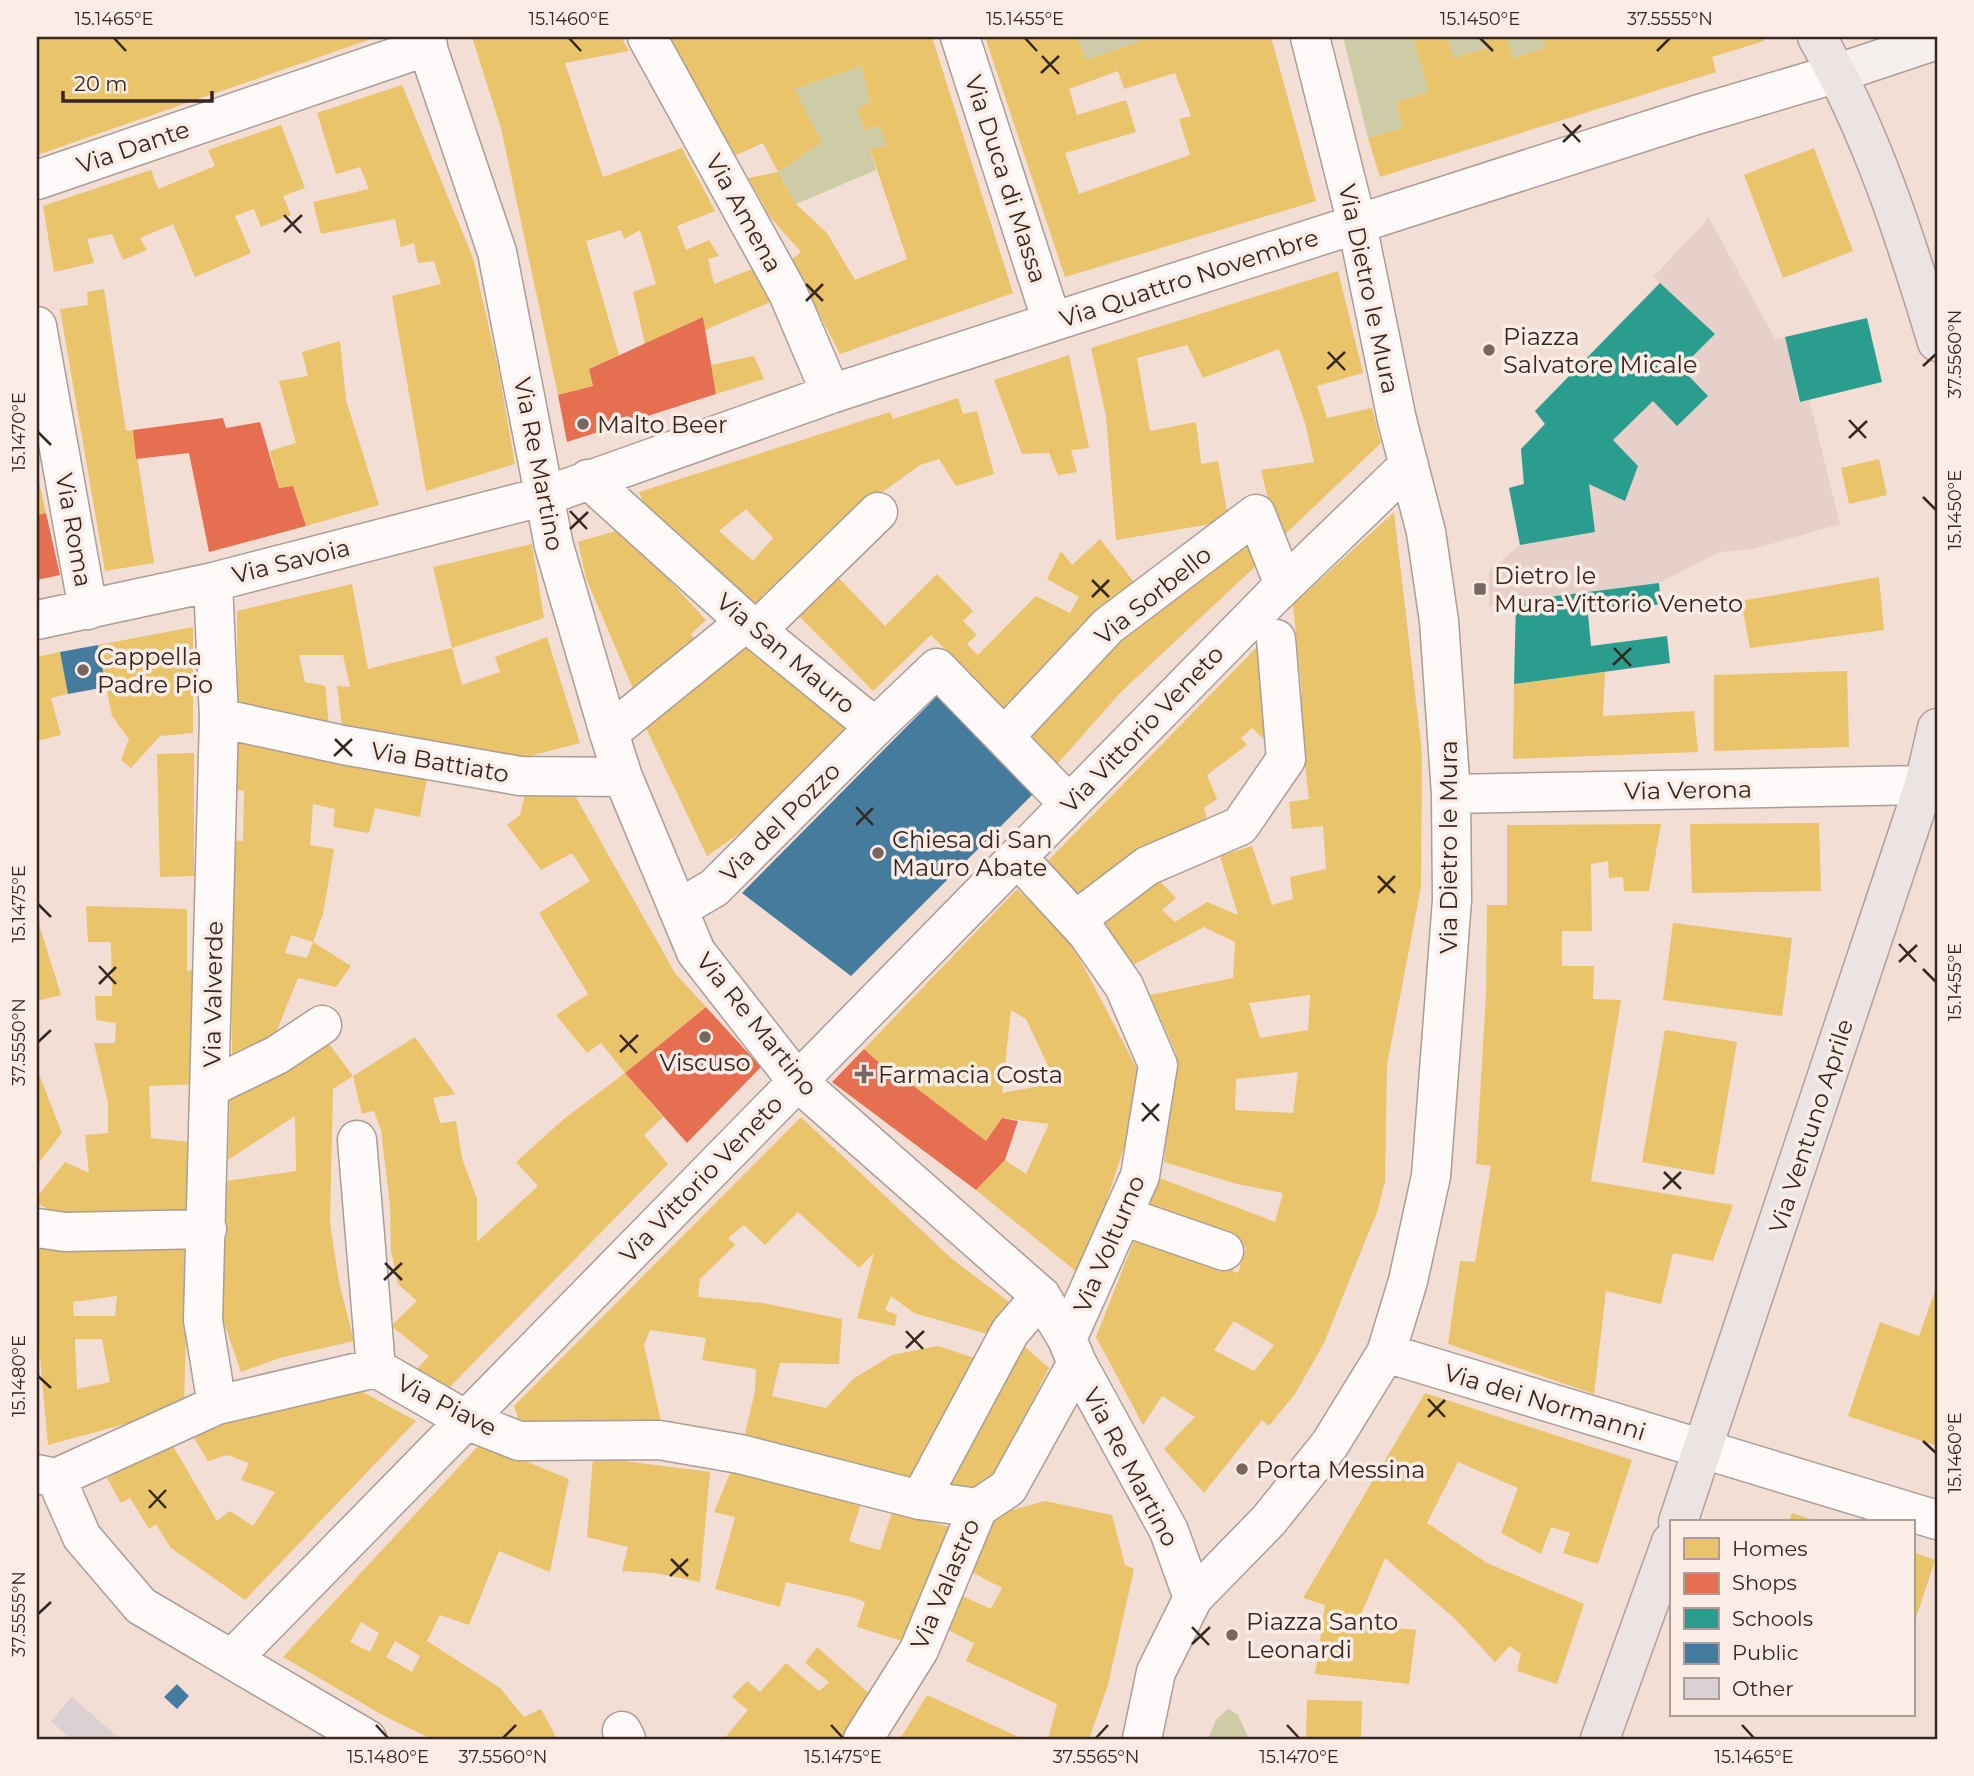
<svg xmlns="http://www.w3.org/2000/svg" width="1974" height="1776" font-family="Montserrat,sans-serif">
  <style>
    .education { fill: #e8d0ca }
    .green { fill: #cdcca6 }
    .homes { fill: #e9c46a; fill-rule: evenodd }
    .shops { fill: #e76f51 }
    .schools { fill: #2a9d8f }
    .public { fill: #457b9d }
    .building { fill: #dbd0d2 }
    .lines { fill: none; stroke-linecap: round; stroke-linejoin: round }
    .pedestrian-casing { stroke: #ac9d96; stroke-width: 41 }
    .minor-casing { stroke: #ac9d96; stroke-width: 41 }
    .secondary-casing { stroke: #ac9d96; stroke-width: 41 }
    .primary-casing { stroke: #b29f99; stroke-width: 41 }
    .pedestrian { stroke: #fdfaf9; stroke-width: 38 }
    .minor { stroke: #fdfaf9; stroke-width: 38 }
    .secondary { stroke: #f5efed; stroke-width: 38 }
    .primary { stroke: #ebe4e2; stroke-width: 38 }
    .ticks { fill: none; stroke: #352721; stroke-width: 2.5 }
    .poi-dot { fill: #776760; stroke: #fbece5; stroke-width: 2.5 }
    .labels { text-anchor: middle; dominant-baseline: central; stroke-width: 7; stroke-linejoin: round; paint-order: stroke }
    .street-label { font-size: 24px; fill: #352721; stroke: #fbece5 }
    .poi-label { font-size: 24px; fill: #352721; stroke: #fbece5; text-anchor: start }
    .neatline { fill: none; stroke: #352721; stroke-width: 2.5 }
    .ticks-label { font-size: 18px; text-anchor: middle; fill: #352721 }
  </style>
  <rect width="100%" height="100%" fill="#f2ded5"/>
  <!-- education -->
  <path class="education" d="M1709,218L1775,339L1785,337L1799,402L1809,398L1840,524L1753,549L1720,552L1659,583L1516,601L1489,607V571L1520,545L1509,488L1523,484L1521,449L1544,424L1535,411L1659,283L1653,277Z"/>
  <!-- green -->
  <path class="green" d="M1077,37H1136L1139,42L1086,60Z
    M1343,37H1413L1429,92L1396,102L1403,128L1368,138Z
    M1447,37H1484L1488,48L1453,58Z
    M1506,37H1542L1546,48L1513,58Z
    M862,66L870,102L857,109L864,130L880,126L886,146L870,149L876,170L796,204L778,172L822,142L794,89Z
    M1228,1709L1238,1715L1249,1739H1208L1216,1720Z"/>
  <!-- homes -->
  <path class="homes" d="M37,37H377L37,155Z
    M472,37H621L629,51L565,63L603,177L682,148L715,211L677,226L686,250L709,240L719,256L708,259L714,284L752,269L773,301L705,330L703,317L645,344L633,292L656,284L640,230L624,239L621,230L586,241L619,355L589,369L593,386L558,395L501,128Z
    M670,37H932L1013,293L840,354L791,260L801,252L771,218L748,178L778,172L796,204L827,233L855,280L907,259L870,149L886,146L880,126L864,130L857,109L870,102L862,66L794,89L822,142L778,172L763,143L734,156Z
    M985,37H1077L1086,60L1139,42L1136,37H1271L1316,201L1065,277ZM1118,71L1124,89L1175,73L1191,116L1179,119L1190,155L1079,194L1065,153L1136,132L1126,100L1077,115L1069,89Z
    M1413,37H1447L1453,58L1488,48L1484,37H1506L1513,58L1546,48L1542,37H1761L1764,41L1712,57L1716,72L1380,177L1368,138L1403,128L1396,102L1429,92Z
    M402,85L473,258L498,367L515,464L426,491L392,296L441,284L434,261L418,263L414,243L401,247L395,219L321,234L313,202L369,189L360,167L336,174L317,113Z
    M281,125L305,188L283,196L291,215L261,227L254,209L235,216L251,253L195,277L173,224L140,238L147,250L123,260L112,234L87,239L94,263L54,272L43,206L151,170L158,189L215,166L208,150Z
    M1814,148L1853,251L1783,278L1744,175Z
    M1338,271L1363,373L1317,386L1327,418L1372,408L1381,443L1278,541L1261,470L1314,462L1305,423L1279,349L1203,378L1187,345L1137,358L1150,431L1196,422L1201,464L1218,461L1229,521L1116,540L1106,416L1091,348Z
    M104,289L126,431L133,430L154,563L105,571L60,309L88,305L87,292Z
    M340,341L346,400L379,505L306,526L293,486L279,488L270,451L296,443L279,381L308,376L302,352Z
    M1069,355L1089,448L1071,450L1077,472L1058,475L1049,453L1022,454L994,380Z
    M754,356L764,379L716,394L711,365Z
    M958,398L963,414L977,411L994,474L956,486L939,459L920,465L867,503L757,610L647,513L639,492L890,412L893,419ZM746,509L773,538L753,561L719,531Z
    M1879,459L1887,495L1849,504L1841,468Z
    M37,473L46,513L37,515Z
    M1394,512L1422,753L1421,887L1387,1065L1385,1182L1377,1212L1324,1343L1295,1394L1269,1426L1262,1420L1204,1493L1164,1449L1195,1417L1162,1396L1143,1425L1096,1337L1137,1233L1238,1273L1246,1248L1145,1214L1157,1177L1275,1222L1283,1193L1237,1184L1164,1162L1176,1053L1150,995L1233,978L1235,942L1204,927L1129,967L1093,916L1150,871L1176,898L1162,910L1175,922L1207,902L1238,915L1220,856L1252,846L1272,905L1293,899L1290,877L1326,869L1323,826L1292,829L1289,802L1309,799L1296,694H1302L1293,605ZM1310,995L1308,1030L1260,1038L1249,1003ZM1298,1072L1293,1113L1235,1110L1236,1079ZM1234,1321L1274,1345L1254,1371L1214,1350Z
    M622,529L706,620L691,634L700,645L636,696L586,578L578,542Z
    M1100,539L1134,582L1006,712L931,635L873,691L792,609L831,570L885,626L937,574L973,611L963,621L977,635L967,644L978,655L1036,596L1070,613L1079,597L1047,579L1061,551L1072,565Z
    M1248,539L1257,565L1121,692L1052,770L1021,737L1117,639Z
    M532,544L544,618L452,648L433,567Z
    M1879,577L1884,630L1750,648L1741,601Z
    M352,584L368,669L452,648L462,685L500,672L495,657L547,637L580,743L523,758L342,727L337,686L350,687L343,655H299L305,682L325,686L329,725L238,703L237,611Z
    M193,627V733L160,736L131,768L121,760L129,739L112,716L98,645Z
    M744,644L848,728L751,825L707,856L643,722Z
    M1257,647L1265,740L1252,728L1241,738L1247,745L1207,775L1217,799L1204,808L1208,824L1085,908L1042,867Z
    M60,652L68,694L51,698L61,735L37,741V657Z
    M1847,671L1849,747L1714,751V675Z
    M1605,672L1603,716L1694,711L1698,752L1513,759L1514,684Z
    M236,742L427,778L420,817L375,808L369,833L333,827L335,809L313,804L310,845L334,849L323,914L313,942L351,966L336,987L298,978L271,1045L232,1063L231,840L243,841L244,791L233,789ZM291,935L313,942L307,958L285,953Z
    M194,753V876L160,877L157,754Z
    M526,790L574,794L675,973L706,1007L625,1073L601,1043L587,1053L556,1015L588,994L539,913L590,881L572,853L541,870L507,825L520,815Z
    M1819,823L1821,891L1692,893L1690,824Z
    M1661,824L1649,891H1624L1623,877L1609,878L1608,861L1591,864L1592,931H1562V966H1594L1593,999L1621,1000L1591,1181L1733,1205L1713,1261L1673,1253L1661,1304L1606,1291L1594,1394L1448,1344L1460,1261L1475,1262L1491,1166L1476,1164L1486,994L1487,905H1507V825Z
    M1017,889L1070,940L1137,1069L1127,1139L1099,1223L1078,1273L976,1190L1005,1160L1026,1174L1049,1124L1002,1118L986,1141L898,1074L895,1077L864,1049ZM1011,1010L1026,1019L1056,1083L1002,1093Z
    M86,906L187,909V971L193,970L198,1084L149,1086L151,1138L189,1142L190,1210L66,1219L37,1203V1197L65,1162L89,1173L85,1135L108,1133V1103L94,1043H115L116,1023L96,1020L95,996H112L111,942H88Z
    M37,918L61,995L37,1001Z
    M1673,923L1792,938L1782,1016L1663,1000Z
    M1665,1030L1737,1042L1714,1175L1642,1162Z
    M415,1037L455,1094L433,1098L440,1123L456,1121L462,1158L477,1199V1242L538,1186L516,1162L565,1118L625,1073L663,1117L644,1135L668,1164L449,1388L415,1371L429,1356L391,1326L417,1301L398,1284L391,1251L390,1205L381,1130L374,1111L362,1114L353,1076L333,1089L330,1223L339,1282L354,1341L283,1357L241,1372L221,1314L226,1181L296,1171L295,1116L228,1160L230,1096L326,1040L353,1076Z
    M37,1069L62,1133L37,1165Z
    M801,1117L952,1259L1017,1308L991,1335L914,1313L891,1296L885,1310L897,1315L895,1326L857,1318L874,1253L859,1268L798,1212L765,1245L744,1225L728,1238L735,1245L700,1279L698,1297L763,1303L842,1319L839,1364L780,1363L772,1396L826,1408L853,1379L892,1355L938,1346L978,1359L914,1482L743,1442L755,1391L756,1369L702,1360L706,1338L650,1330L644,1345L662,1426L520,1424L514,1406Z
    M41,1241L188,1249L184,1408L48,1445L37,1324V1264ZM117,1296L115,1316H74L73,1302ZM75,1339H102L110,1382L77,1389Z
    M1937,1285V1446L1848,1416L1880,1322L1919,1336Z
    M1017,1340L1049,1368L987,1491L939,1483Z
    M361,1391L416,1421L245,1600L171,1548L156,1524L149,1529L130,1498L121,1503L107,1478L170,1441L217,1521L230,1511L253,1526L275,1492L241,1480L249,1463L227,1455L208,1461L188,1428Z
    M1425,1393L1632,1460L1598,1564L1563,1553L1570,1533L1551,1527L1541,1554L1501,1533L1518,1488L1458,1462L1427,1523L1487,1563L1584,1604L1557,1684L1517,1671L1521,1654L1510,1646L1495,1662L1455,1619L1385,1558L1357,1624L1416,1630L1409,1684L1315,1674L1325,1605L1303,1598Z
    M481,1443L569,1479L550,1572L499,1551L469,1625L440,1615L427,1641L500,1688L524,1717L541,1709L557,1739H432L386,1717L283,1657ZM361,1622L379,1633L370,1652L350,1642ZM395,1641L420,1656L412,1672L386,1657Z
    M593,1457L710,1472L700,1582L655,1573L622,1571L628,1547L587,1537Z
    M733,1466L862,1501L849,1541L871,1548L880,1550L892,1512L953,1528L906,1642L857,1627L865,1602L851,1597L786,1582L780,1607L715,1589L735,1517L714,1512Z
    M1045,1501L1112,1515L1125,1565L1134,1569L1108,1685L1089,1739H1048L1057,1704L966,1661L974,1643L948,1630L960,1595L991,1609L1002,1588L968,1570L994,1515Z
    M1792,1513L1819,1522H1789Z
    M1913,1552L1935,1560L1913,1627Z
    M817,1647L872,1696L840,1739H724L748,1710L732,1697L747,1681L760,1692L786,1663L819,1691L829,1682L805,1663Z
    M927,1695L1023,1739H900Z
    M1307,1700L1362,1701L1361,1739H1306Z"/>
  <!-- shops -->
  <path class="shops" d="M703,317L716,394L567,442L558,395L593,386L589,369Z
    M223,418L226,428L260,422L279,488L293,486L306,526L209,552L189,453L136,459L133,430Z
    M46,513L60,575L37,580V515Z
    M706,1007L761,1067L687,1143L625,1073Z
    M864,1049L895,1077L898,1074L986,1141L1002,1118L1018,1121L1005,1160L976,1190L832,1082Z"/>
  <!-- schools -->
  <path class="schools" d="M1660,283L1715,334L1681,368L1708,396L1677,426L1653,401L1613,440L1638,466L1625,501L1589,484L1595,532L1520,545L1509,488L1524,484L1521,449L1545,424L1535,411Z
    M1867,318L1882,382L1800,402L1785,337Z
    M1659,583L1661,604L1588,614L1591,646L1667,636L1670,663L1514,684L1516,601Z"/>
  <!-- public -->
  <path class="public" d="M98,645L106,687L68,694L60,652Z
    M937,696L1034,793L851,976L742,893Z
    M177,1684L189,1696L177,1709L164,1697Z"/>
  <!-- building -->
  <path class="building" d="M72,1697L120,1739H71L51,1721Z"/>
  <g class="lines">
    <!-- pedestrian casing -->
    <g class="pedestrian-casing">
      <path id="pedestrian" d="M757,630L878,512
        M609,733L746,622
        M678,909L714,888L875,727
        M1076,920L1147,866L1240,826L1286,759L1276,639
        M1123,1216L1224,1251
        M920,1500L1010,1332L1041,1296
        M622,1731L626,1739"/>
    </g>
    <!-- minor casing -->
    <g class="minor-casing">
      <path id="minor" d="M424,37L497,252L554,546L609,733L623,777L696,952L797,1081L1041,1296L1067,1339L1077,1363L1169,1531L1193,1598
        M647,37L788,293L831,394
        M960,37L1052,322
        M37,180L428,46
        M37,326L88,610
        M588,479L746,622L875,727L937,668L1069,804
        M213,582L219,718L203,1320L217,1405
        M37,620L213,582L545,496L831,394L1052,322L1696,115L1838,73
        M219,718L343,745L520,776L623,777
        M1004,737L1108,626L1256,514L1284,585
        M1451,794L1924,785
        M1017,857L1087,933L1124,986L1158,1065L1140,1176L1067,1339
        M211,1087L277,1055L322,1025
        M357,1140L376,1368
        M37,1228L65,1232L207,1229
        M1386,1353L1937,1520
        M37,1474L56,1478L82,1537L141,1606L367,1739
        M56,1478L217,1405L376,1368L466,1420L519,1441L659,1440L740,1454L920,1500L978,1508
        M233,1658L1273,596L1409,465
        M863,1739L919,1650L978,1508L1008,1488L1077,1363
        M1142,1739L1156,1672L1193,1598L1269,1520L1330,1444L1386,1353L1408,1281L1431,1176L1452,900L1451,794L1439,621L1426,532L1397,420L1357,224L1310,37"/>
    </g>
    <!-- secondary casing -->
    <g class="secondary-casing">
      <path id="secondary" d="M1838,73L1937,40"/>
    </g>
    <!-- primary casing -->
    <g class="primary-casing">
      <path id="primary" d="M1817,37C1872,134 1905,236 1937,342
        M1678,1522L1924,785L1937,728
        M1600,1739L1671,1542"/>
    </g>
    <!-- pedestrian -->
    <use href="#pedestrian" class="pedestrian"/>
    <!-- minor -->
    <use href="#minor" class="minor"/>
    <!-- secondary -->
    <use href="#secondary" class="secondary"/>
    <!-- primary -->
    <use href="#primary" class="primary"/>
  </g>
  <!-- ticks -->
  <path class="ticks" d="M114,38L126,51M569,38L581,51M1025,38L1037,51M1480,38L1493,51M1657,51L1670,38M1042,56L1059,74M1041,73L1059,56M1563,124L1580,142M1563,142L1581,125M284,215L301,233M284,232L302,215M806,284L823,301M806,301L823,284M1328,352L1345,370M1923,366L1936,354M1327,369L1345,352M1849,420L1866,438M38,432L51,445M1849,438L1867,421M1923,497L1936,510M570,511L587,529M570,529L588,512M1092,580L1109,597M1092,597L1109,580M1614,648L1631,666M1613,665L1631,648M335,739L352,756M334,756L352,739M856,807L873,825M856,825L873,808M1378,876L1395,893M1378,893L1395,876M38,904L51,917M1899,944L1916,962M1899,962L1917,945M99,966L116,984M1923,969L1936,982M99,984L116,967M620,1035L637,1053M38,1042L51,1030M620,1052L638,1035M1142,1103L1159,1121M1142,1121L1159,1104M1664,1172L1681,1189M1663,1189L1681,1172M385,1263L402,1280M384,1280L402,1263M906,1331L923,1349M906,1348L924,1331M38,1376L51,1388M1428,1399L1445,1417M1428,1417L1445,1400M1923,1441L1936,1453M149,1490L166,1508M149,1508L166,1490M671,1559L688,1576M670,1576L688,1559M38,1614L51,1602M1192,1627L1209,1645M1192,1644L1210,1627M376,1725L388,1738M831,1725L843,1738M1287,1725L1299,1738M1742,1725L1754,1738M503,1738L516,1725M1096,1738L1108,1725"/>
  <!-- markers -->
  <g class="poi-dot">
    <circle cx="1489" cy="350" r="7"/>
    <circle cx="583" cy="424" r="7"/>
    <rect x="1473" y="582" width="14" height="14" rx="3.5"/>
    <circle cx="83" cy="670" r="7"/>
    <circle cx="878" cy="853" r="7"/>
    <circle cx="705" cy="1037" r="7"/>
    <path d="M860.5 1063.5h7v7h7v7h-7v7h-7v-7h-7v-7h7z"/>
    <circle cx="1242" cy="1469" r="7"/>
    <circle cx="1232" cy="1635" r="7"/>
  </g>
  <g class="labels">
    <!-- street labels -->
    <g class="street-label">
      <text transform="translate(133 147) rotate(-19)">Via Dante</text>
      <text transform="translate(1006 179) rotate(72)">Via Duca di Massa</text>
      <text transform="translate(744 213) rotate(61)">Via Amena</text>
      <text transform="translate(1189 278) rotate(-18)">Via Quattro Novembre</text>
      <text transform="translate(1369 289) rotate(78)">Via Dietro le Mura</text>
      <text transform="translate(539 464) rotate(79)">Via Re Martino</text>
      <text transform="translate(74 530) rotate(80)">Via Roma</text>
      <text transform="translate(291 561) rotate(-14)">Via Savoia</text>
      <text transform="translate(1153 595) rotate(-39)">Via Sorbello</text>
      <text transform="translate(786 653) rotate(40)">Via San Mauro</text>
      <text transform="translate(1142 729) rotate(-46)">Via Vittorio Veneto</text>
      <text transform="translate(440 762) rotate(10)">Via Battiato</text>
      <text transform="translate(1688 790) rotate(-1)">Via Verona</text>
      <text transform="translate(780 822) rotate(-45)">Via del Pozzo</text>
      <text transform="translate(1448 847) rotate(-90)">Via Dietro le Mura</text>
      <text transform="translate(213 994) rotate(-89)">Via Valverde</text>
      <text transform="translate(757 1024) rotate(51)">Via Re Martino</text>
      <text transform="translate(1811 1126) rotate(-72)">Via Ventuno Aprile</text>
      <text transform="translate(701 1179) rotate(-46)">Via Vittorio Veneto</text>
      <text transform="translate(1109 1244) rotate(-67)">Via Volturno</text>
      <text transform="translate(1545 1402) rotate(17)">Via dei Normanni</text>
      <text transform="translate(447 1405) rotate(27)">Via Piave</text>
      <text transform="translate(1131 1467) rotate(62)">Via Re Martino</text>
      <text transform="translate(945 1584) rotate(-67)">Via Valastro</text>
    </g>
    <!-- poi labels -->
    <g class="poi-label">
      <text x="1503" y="336">Piazza<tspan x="1503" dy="28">Salvatore Micale</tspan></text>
      <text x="597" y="424">Malto Beer</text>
      <text x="1494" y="575">Dietro le<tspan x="1494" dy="28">Mura-Vittorio Veneto</tspan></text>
      <text x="97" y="656">Cappella<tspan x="97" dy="28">Padre Pio</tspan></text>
      <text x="892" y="839">Chiesa di San<tspan x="892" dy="28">Mauro Abate</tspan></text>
      <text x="705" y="1062" text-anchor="middle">Viscuso</text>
      <text x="878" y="1074">Farmacia Costa</text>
      <text x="1256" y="1469">Porta Messina</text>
      <text x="1246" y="1621">Piazza Santo<tspan x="1246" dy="28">Leonardi</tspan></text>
    </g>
  </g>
  <!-- border -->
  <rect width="1974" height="1776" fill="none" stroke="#fbece5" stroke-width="77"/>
  <!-- legend -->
  <rect x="1670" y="1520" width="245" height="196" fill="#fbece5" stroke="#ac9d97" stroke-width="2"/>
  <rect x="1684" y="1538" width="35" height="21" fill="#e9c46a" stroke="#ac9d97" stroke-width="2"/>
  <text x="1732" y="1556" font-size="21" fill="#352721">Homes</text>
  <rect x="1684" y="1573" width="35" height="21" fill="#e76f51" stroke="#ac9d97" stroke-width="2"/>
  <text x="1732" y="1590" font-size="21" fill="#352721">Shops</text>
  <rect x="1684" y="1608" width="35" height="21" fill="#2a9d8f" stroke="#ac9d97" stroke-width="2"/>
  <text x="1732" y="1626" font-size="21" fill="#352721">Schools</text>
  <rect x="1684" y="1643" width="35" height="21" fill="#457b9d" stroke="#ac9d97" stroke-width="2"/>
  <text x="1732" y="1660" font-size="21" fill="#352721">Public</text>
  <rect x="1684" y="1678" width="35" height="21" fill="#dbd0d2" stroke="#ac9d97" stroke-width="2"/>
  <text x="1732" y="1696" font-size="21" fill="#352721">Other</text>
  <!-- scale -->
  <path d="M63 91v10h149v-10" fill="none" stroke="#352721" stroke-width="3.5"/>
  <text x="74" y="91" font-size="21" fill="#352721" stroke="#fbece5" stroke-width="5" paint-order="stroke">20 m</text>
  <rect x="38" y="38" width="1898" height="1700" class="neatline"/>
  <g class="ticks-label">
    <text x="114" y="25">15.1465°E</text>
    <text x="569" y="25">15.1460°E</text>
    <text x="1025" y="25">15.1455°E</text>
    <text x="1480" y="25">15.1450°E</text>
    <text x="1670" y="25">37.5555°N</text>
    <text transform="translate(1955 354) rotate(-90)" y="6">37.5560°N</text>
    <text transform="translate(19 432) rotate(-90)" y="6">15.1470°E</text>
    <text transform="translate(1955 510) rotate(-90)" y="6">15.1450°E</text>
    <text transform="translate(19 904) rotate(-90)" y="6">15.1475°E</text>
    <text transform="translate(1955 982) rotate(-90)" y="6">15.1455°E</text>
    <text transform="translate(19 1042) rotate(-90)" y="6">37.5550°N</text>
    <text transform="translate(19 1376) rotate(-90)" y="6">15.1480°E</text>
    <text transform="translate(1955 1453) rotate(-90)" y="6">15.1460°E</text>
    <text transform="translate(19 1614) rotate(-90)" y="6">37.5555°N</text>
    <text x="388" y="1763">15.1480°E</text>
    <text x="503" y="1763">37.5560°N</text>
    <text x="843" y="1763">15.1475°E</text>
    <text x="1096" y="1763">37.5565°N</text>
    <text x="1299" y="1763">15.1470°E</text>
    <text x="1754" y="1763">15.1465°E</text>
  </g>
</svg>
